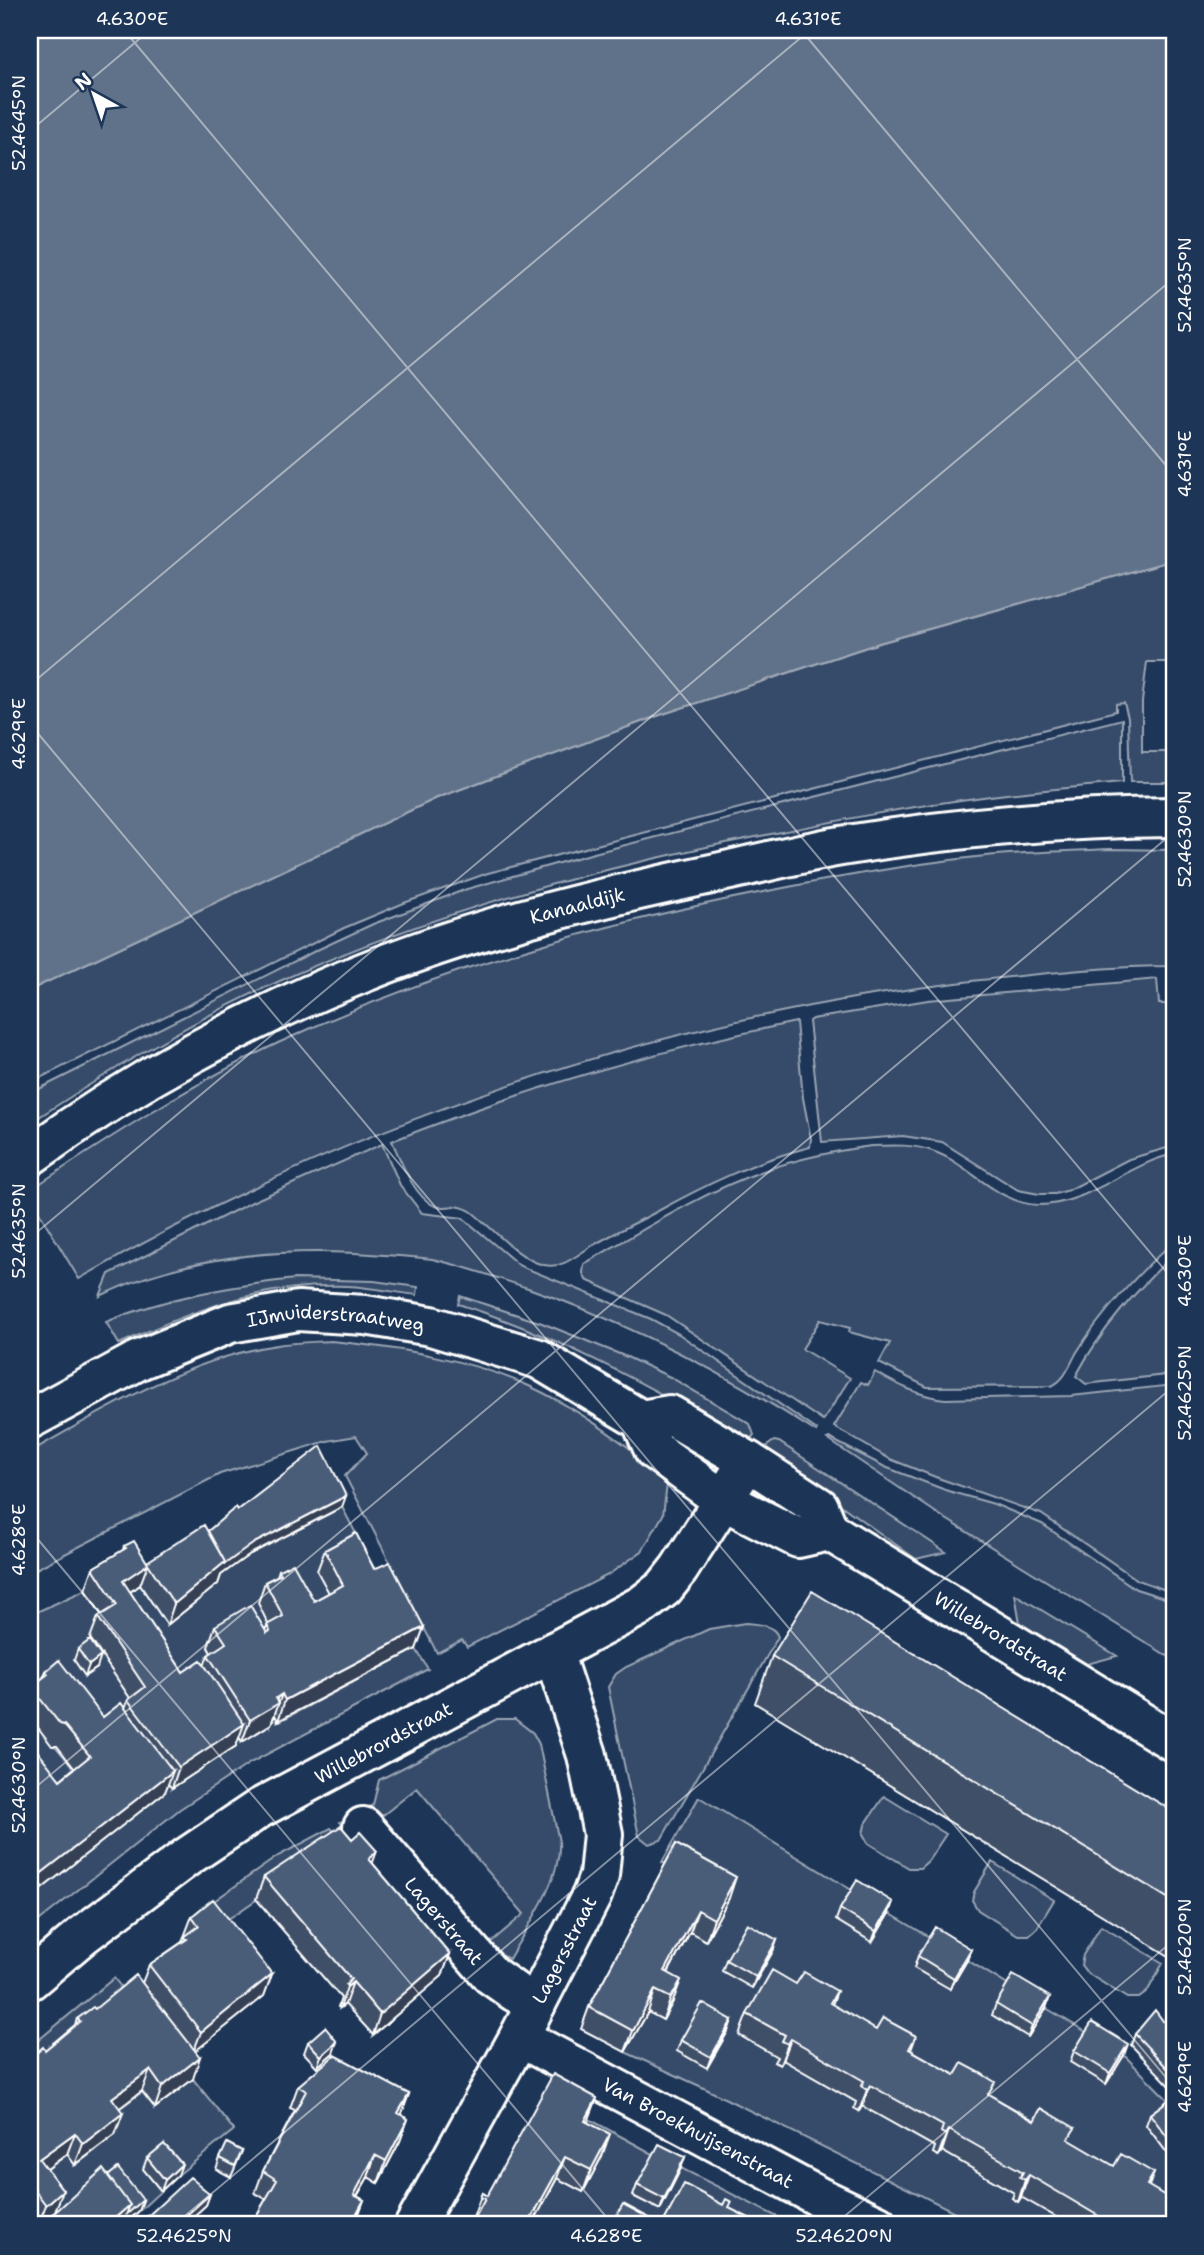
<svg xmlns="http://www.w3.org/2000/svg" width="1204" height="2255" font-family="'Shantell Sans',sans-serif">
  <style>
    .green { fill: #364b69; stroke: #9aa5b4; stroke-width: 2 }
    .water { fill: #617289; stroke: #a0aab8; stroke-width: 2 }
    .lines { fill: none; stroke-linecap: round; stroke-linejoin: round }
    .minor-casing { stroke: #fff; stroke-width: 44 }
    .major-casing { stroke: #fff; stroke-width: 44 }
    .minor { stroke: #1d3557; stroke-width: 38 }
    .major { stroke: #1d3557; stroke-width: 38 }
    .wall { fill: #405068; stroke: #fff; stroke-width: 2 }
    .shaded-wall { fill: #344155; stroke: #fff; stroke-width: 2 }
    .building { fill: #4a5d79; stroke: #fff; stroke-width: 2 }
    .ticks { fill: none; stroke: #fff; stroke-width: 2; stroke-opacity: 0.45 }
    .labels { text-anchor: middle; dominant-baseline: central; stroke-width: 7; stroke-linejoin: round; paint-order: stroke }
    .street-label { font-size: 19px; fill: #fff; stroke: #1d3557 }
    .neatline { fill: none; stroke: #fff; stroke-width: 2.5 }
    .ticks-label { font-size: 18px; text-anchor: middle; fill: #fff }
  </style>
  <rect width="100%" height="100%" fill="#1d3557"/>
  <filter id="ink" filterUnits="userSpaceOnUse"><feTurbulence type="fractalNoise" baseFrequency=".0143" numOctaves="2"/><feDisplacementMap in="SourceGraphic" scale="14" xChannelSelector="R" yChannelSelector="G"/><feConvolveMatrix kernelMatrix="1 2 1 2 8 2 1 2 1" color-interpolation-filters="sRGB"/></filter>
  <g filter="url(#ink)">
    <!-- green -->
    <path class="green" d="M1174,560V662H1147L1142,702V752H1174V782H1130L1128,718L1124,703L1116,704V711L488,873L404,903L344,928L30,1083V990L437,798L660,715L879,643Z
      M1122,719V783C1076,787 1029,791 983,797C912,806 841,820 771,834C604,866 438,910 282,980C194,1019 111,1070 30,1123L31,1093L317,950L373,924L467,889L594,853Z
      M1111,849L1174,850V966C1107,966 1039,974 972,981C657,1018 354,1121 79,1279L30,1197V1190C110,1137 191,1084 278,1043C437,969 596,925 768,891C843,876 919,862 996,855C1034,852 1073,851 1111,849Z
      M1157,979L1159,1004H1174V1146L1129,1159L1069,1190L1055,1194H1039L1018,1190L942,1142L903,1136L822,1142L809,1021L812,1019L928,1000Z
      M796,1022L803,1098L811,1139L810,1147C755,1161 707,1184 658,1211C636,1223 614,1233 592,1246C576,1255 564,1269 544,1265C521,1261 491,1227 472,1212C454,1201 447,1210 435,1206C414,1198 400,1159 392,1141C523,1089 658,1050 796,1022Z
      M382,1144L400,1185L422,1213L463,1218L520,1266L651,1319L679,1334L817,1430L816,1432C725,1373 631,1324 528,1288C497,1278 464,1266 432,1259C416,1257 400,1256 384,1255C289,1247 187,1254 100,1296L109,1274L254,1201Z
      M871,1146C892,1145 916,1144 935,1152C972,1166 997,1204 1039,1205C1088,1205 1127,1164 1174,1154V1242C1141,1269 1099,1316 1077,1352C1070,1364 1065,1381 1051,1386L927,1387L879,1363L890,1343L849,1332L850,1328L820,1320L802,1349L850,1378L823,1421L666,1315L586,1280L583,1273L584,1264C643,1230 702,1192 766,1170C800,1158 835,1151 871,1146Z
      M1174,1254V1374L1086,1384L1076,1376C1101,1329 1136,1291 1174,1254Z
      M295,1279L374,1281L418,1287L417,1295C393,1292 370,1287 347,1286C265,1282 191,1311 119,1344L106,1322C167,1297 230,1286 295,1279Z
      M460,1296L542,1323L627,1357L670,1377L750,1424L754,1435L748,1442C655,1390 561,1336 458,1304Z
      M331,1341C399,1348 466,1358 529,1386C580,1409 624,1444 668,1477L663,1515L642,1551L608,1575L467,1647L462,1640L437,1653L345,1476L367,1453L356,1436L327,1441L220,1474L30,1572V1452C103,1410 192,1357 277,1345C295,1342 313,1342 331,1341Z
      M875,1372C898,1385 919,1396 945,1399L1071,1396L1174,1385V1593L1138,1580L1041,1514L938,1478L890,1459L834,1427L861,1382L868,1385Z
      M829,1438L885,1467L948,1491L994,1504L1042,1524L1136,1589L1174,1601V1660L938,1514L827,1439Z
      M774,1441L779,1442L946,1552L916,1559L765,1451L764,1448Z
      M342,1507L382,1583L275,1637L208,1648L219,1665L270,1726L269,1719L275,1715L278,1721H280L416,1649L428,1669L250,1763L180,1809L30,1928V1897L165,1792L30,1704V1615L85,1590L109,1626L91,1639L137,1709L120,1721L172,1788L236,1745L115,1602L140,1585L167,1625L217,1584L215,1579L250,1554Z
      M1015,1594L1117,1656L1087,1664L1020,1623Z
      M745,1623C757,1624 774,1624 778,1637L661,1840L649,1844L639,1836L608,1687L616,1674L626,1667L709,1629Z
      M30,1717L82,1777L67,1789L30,1773Z
      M497,1719H515L533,1733L539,1744L559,1842C562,1879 527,1927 509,1959L499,1954L490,1943L524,1914L417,1788L382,1816L376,1810L350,1833L340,1822L373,1805L379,1780Z
      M884,1796L946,1834L928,1861L920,1868H909L868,1843L863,1834L865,1825Z
      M699,1797L853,1891L872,1942L889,1913L931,1938L950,1989L967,1960L1009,1986L1028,2036L1046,2008L1088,2033L1071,2062L1106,2084L1124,2055L1173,2105L1146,2125L1171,2158L1174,2156V2225L777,2057L775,2063L780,2065L783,2060L856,2102L859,2111L862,2106L936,2148L933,2153L939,2156L942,2151L1016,2194L1012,2198L1018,2201L1021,2197L1070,2225H981L704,2088L625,2052L648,2011L663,2020L673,2002L657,1992L690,1932L728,1898L662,1862Z
      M331,1828L342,1841L218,1926L204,1908L278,1856Z
      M992,1862L1054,1900L1037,1928L1029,1935H1018L978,1910L972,1900L974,1892Z
      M1101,1926L1163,1963L1147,1992L1139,1998H1127L1087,1973L1081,1965L1083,1955Z
      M114,1978L128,1996L30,2074V2047Z
      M193,2079L234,2130L178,2175L159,2156L144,2169L161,2191L124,2225H39L55,2212L31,2181L68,2154L76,2165L115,2135L104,2120L142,2092L155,2108Z
      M589,2119L655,2155L634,2197L660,2209L681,2168L793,2225H532L557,2178L583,2192L602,2156L577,2143Z"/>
    <!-- water -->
    <path class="water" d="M30,30H1174V560L879,643L660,715L437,798L30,990Z"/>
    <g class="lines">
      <!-- minor casing -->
      <g class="minor-casing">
        <g id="minor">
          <path id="s1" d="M30,1419L139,1360L230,1323L298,1311L365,1315L431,1326L539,1359L641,1420L654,1450L723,1500L798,1538L829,1531"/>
          <path id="s2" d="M641,1420L670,1415L748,1461L819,1507L829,1531L1174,1742"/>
          <path id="s3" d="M363,1827L491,1975L515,1992L536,2004"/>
          <path id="s4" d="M30,1980L83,1935L187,1857L260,1808L642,1605L664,1588L679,1569L748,1461"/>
          <path id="s5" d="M519,2037L821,2198L878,2225"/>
          <path id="s6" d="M415,2225L519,2037L592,1895L599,1876L603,1834L587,1755L553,1652"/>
        </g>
      </g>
      <!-- major casing -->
      <g class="major-casing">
        <g id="major">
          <path id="s7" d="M30,1156C130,1083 250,1017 365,972C477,927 598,898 716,873C758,864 799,853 841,846C951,828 1063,818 1174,817"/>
        </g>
      </g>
      <!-- minor -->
      <use href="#minor" class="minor"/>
      <!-- major -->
      <use href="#major" class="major"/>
    </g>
    <!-- wall -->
    <path class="wall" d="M342,1507L250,1554L221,1575L218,1584L167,1625L140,1585L130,1592L183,1672L204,1666L208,1655L211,1653L208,1647L215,1626L265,1630L268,1624L258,1603L265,1582L277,1576L279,1570L314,1601L329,1593L317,1571L325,1550L374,1569L424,1627L416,1649L278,1721L275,1715L271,1724L242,1742L239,1737L236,1746L172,1788L168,1784L165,1792L30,1898V1753L60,1780L74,1768L57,1746H52L30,1717V1692L31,1687L43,1678L46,1671L103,1717L125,1708L128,1700L130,1698L90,1638L98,1617L102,1615L85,1590L93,1568L123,1550L124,1546L147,1563L208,1531L238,1510Z
      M78,1649L97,1668L85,1676L74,1660Z
      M772,1656L1174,1812V1959L755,1703Z
      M676,1844L729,1898L706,1941L690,1932L668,1973L673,2001L663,2020L648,2012L625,2052L581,2029L589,2007Z
      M373,1864L450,1954L442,1976L373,2035L345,2004L340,2008L338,2007L341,1998L256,1899L264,1877Z
      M840,1909L889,1913L872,1942L836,1920Z
      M192,1916L272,1974L264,1996L195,2051L193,2079L155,2108L142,2091L119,2108L115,2135L75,2165L67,2154L47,2169L63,2190L55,2212L39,2225H38L30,2215V2059L45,2050L75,2025L77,2019L142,1983L149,1965L182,1942Z
      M777,1940L773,1951L752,1988L722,1971L726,1960Z
      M971,1949L967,1960L950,1989L914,1968L918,1956Z
      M796,1984L837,1991L832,2005L876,2030L916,2036L911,2050L1114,2166L1154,2173L1149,2186L1174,2225H1070L1021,2197L1018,2202L1012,2198L1014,2193L942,2151L938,2156L936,2155L933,2153L935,2147L862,2106L859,2111L854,2108L856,2102L783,2060L780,2065L774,2062L777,2057L739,2035L747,2014Z
      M996,2004L1046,2008L1028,2037L992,2015Z
      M732,2020L728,2031L707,2068L677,2051L681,2040Z
      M1135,2034L1174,2036V2090L1131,2045Z
      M308,2042L333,2053L317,2067L304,2053Z
      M1074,2051L1124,2055L1106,2084L1070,2062Z
      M298,2086L409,2094L401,2115L408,2119L400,2141L378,2183L368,2177L357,2196L364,2200L354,2225H251L266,2199L255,2193L263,2171L295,2110L290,2108Z
      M1174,2096V2156L1171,2158L1146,2125L1150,2114Z
      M597,2098L587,2123L602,2156L583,2192L557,2178L534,2221L475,2219L473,2218L482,2193L487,2196Z
      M242,2151L231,2177L216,2169L220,2158Z
      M685,2157L681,2168L660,2210L633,2196L637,2185Z
      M147,2158L178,2175L161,2191L143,2169Z
      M210,2194L206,2205L184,2225H138Z
      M143,2200L139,2211L123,2225H49L52,2215Z"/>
    <!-- shaded-wall -->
    <path class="shaded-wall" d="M346,1496L342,1507L250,1554L221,1575L218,1584L167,1625L174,1604L225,1562L254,1543Z
      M148,1564L140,1585L115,1602L123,1581Z
      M424,1627L416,1649L278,1721L285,1700Z
      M101,1656L97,1668L85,1676L89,1665Z
      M282,1694L271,1724L242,1742L250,1720Z
      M244,1724L236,1746L172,1788L179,1767Z
      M173,1771L165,1792L30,1898V1882Z
      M377,1851L369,1873V1859Z
      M736,1877L729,1898L706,1941L714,1919Z
      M893,1902L889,1913L872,1942L876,1931Z
      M698,1910L690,1932L657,1992L665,1971Z
      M777,1940L773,1951L752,1988L756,1977Z
      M971,1949L967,1960L950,1989L954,1978Z
      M450,1954L442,1976L373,2035L380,2014Z
      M272,1974L264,1996L193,2053L201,2032Z
      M681,1980L673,2001L663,2020L671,1998Z
      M353,1982L345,2004L340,2008L347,1987Z
      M655,1990L648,2012L625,2052L633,2031Z
      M1050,1997L1046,2008L1028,2037L1032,2026Z
      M732,2020L728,2031L707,2068L711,2057Z
      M791,2039L783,2060L780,2065L788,2044Z
      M337,2042L333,2053L317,2067L321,2056Z
      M1128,2044L1124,2055L1106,2084L1110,2073Z
      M200,2057L193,2079L155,2108L162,2087Z
      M150,2070L142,2091L104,2120L112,2098Z
      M870,2085L862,2106L859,2111L867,2090Z
      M409,2094L401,2116L398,2113Z
      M597,2098L589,2119L577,2143L585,2121Z
      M123,2113L115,2135L75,2165L83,2144Z
      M408,2119L400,2141L378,2183L386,2161Z
      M949,2130L942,2151L938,2156L946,2135Z
      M75,2133L67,2154L31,2181L39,2159Z
      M610,2134L602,2156L583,2192L591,2170Z
      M375,2155L368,2177L346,2216L354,2195Z
      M565,2157L557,2178L532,2225L531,2219Z
      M685,2157L681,2168L660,2210L664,2199Z
      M182,2164L178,2175L161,2191L165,2180Z
      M1029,2175L1021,2197L1018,2202L1025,2180Z
      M63,2190L55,2212L38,2225L46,2205Z
      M210,2194L206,2205L184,2225H180L182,2219Z
      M143,2200L139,2211L123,2225H107L130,2205Z
      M364,2200L356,2222L354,2225H352Z
      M179,2216L175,2225H168Z"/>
    <!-- building -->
    <path class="building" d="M321,1446L346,1496L254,1543L225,1564V1562L208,1531L236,1507L238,1510Z
      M204,1525L225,1562L174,1604L147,1562Z
      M356,1533L374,1569L390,1562L424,1627L285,1700L282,1694L276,1698L279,1703L250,1720L208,1655L226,1643L215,1626L250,1605L267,1633L270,1631L267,1625L283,1616L265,1582L281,1574L279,1570L293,1563L314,1601L343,1585L325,1550Z
      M134,1541L148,1564L123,1581L183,1672L201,1660L244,1724L179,1767L128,1700L145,1687L98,1617L117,1605L93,1568L126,1548L124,1546Z
      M812,1591L1174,1812V1902L772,1656Z
      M90,1640L101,1656L89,1665L78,1649Z
      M59,1660L103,1717L121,1703L173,1771L30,1882V1804L31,1803L30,1801V1753L35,1748L60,1780L90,1756L64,1725L60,1724L31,1687L48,1674L46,1671Z
      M341,1826L352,1839L360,1832L377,1851L369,1859L450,1954L380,2014L353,1982L347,1987L346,1985L351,1979L264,1877Z
      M676,1844L736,1877L714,1919L698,1910L665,1971L681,1980L671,1998L655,1990L633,2031L589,2007Z
      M857,1880L893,1902L876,1931L840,1909Z
      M213,1899L272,1974L201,2032L149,1965L187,1939L184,1937L199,1926L192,1916Z
      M747,1923L777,1940L756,1977L726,1960Z
      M935,1927L971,1949L954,1978L918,1956Z
      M772,1970L796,1984L804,1972L837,1991L830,2003L876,2030L883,2018L916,2036L909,2049L955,2075L962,2063L979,2072L995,2082L988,2094L1034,2121L1041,2108L1075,2128L1068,2139L1114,2166L1121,2154L1154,2173L1147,2185L1174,2201V2225H1116L1108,2221L1106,2225H1103L1099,2223L1102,2218L1029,2175L1025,2180L1020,2177L1023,2172L949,2130L946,2135L944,2134L941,2132L943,2126L870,2085L867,2090L861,2086L864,2081L791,2039L788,2044L782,2041L785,2035L747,2014Z
      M136,1975L200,2057L162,2087L150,2070L112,2098L123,2113L83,2144L75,2133L39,2159L63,2190L46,2205L30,2184V2059L43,2047L45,2050L80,2021L77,2019L93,2007L95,2009Z
      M1013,1975L1050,1997L1032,2026L996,2004Z
      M702,2003L732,2020L711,2057L681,2040Z
      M1155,2010L1174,2036V2075L1135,2034Z
      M1092,2022L1128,2044L1110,2073L1074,2051Z
      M325,2027L337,2042L321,2056L308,2042Z
      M335,2055L409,2094L398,2113L408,2119L386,2161L375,2155L354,2195L364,2200L353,2220L344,2215L338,2225H251L277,2180L263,2171L306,2091L298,2086Z
      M553,2074L597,2098L585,2121L610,2134L591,2170L565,2157L531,2219L542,2225H471L485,2199L480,2197L482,2193L487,2196Z
      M1174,2096V2146L1150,2114Z
      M227,2143L242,2151L235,2166L220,2158Z
      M164,2144L182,2164L165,2180L147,2158Z
      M659,2144L685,2157L664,2199L637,2185Z
      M118,2168L143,2200L126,2215L130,2205L108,2176Z
      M103,2169L130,2205L107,2225H60L52,2215Z
      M190,2177L210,2194L182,2219L179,2216L168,2225H138Z
      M684,2184L723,2205L726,2199L732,2202L729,2208L763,2225H662Z
      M623,2204L653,2220L650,2225H611Z"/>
  </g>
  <!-- ticks -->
  <path class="ticks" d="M124,30L1174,1281M801,30L1174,475M30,131L150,30M30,685L810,30M30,724L1174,2087M30,1238L1174,278M30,1530L613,2225M30,1792L1174,832M174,2225L1174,1386M834,2225L1174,1940"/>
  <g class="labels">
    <!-- street labels -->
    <g class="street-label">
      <text stroke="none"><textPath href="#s7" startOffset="606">Kanaaldijk</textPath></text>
      <text stroke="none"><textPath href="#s1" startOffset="329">IJmuiderstraatweg</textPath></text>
      <text stroke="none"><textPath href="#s2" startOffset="432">Willebrordstraat</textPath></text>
      <text stroke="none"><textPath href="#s4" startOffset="427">Willebrordstraat</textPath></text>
      <text stroke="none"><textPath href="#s3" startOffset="124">Lagerstraat</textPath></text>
      <text stroke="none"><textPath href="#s6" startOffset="313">Lagersstraat</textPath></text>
      <text stroke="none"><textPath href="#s5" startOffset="203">Van Broekhuijsenstraat</textPath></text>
    </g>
  </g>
  <!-- margin -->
  <rect width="1204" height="2255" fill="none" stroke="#1d3557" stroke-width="77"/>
  <!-- north arrow -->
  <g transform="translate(94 94) rotate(320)" stroke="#1d3557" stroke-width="5" paint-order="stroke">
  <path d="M0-5L12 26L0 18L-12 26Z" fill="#ffffff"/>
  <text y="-10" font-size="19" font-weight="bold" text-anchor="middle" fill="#ffffff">N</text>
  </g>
  <rect x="38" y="38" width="1128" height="2178" class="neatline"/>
  <g class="ticks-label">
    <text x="132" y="25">4.630°E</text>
    <text x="808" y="25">4.631°E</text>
    <text transform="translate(19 123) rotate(-90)" y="6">52.4645°N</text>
    <text transform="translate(1185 285) rotate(-90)" y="6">52.4635°N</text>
    <text transform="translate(1185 464) rotate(-90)" y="6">4.631°E</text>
    <text transform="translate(19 734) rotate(-90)" y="6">4.629°E</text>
    <text transform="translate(1185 839) rotate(-90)" y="6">52.4630°N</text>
    <text transform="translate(19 1231) rotate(-90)" y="6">52.4635°N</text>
    <text transform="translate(1185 1271) rotate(-90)" y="6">4.630°E</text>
    <text transform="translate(1185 1393) rotate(-90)" y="6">52.4625°N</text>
    <text transform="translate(19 1540) rotate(-90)" y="6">4.628°E</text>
    <text transform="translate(19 1785) rotate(-90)" y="6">52.4630°N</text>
    <text transform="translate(1185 1947) rotate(-90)" y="6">52.4620°N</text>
    <text transform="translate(1185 2077) rotate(-90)" y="6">4.629°E</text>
    <text x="184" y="2242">52.4625°N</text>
    <text x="606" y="2242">4.628°E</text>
    <text x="844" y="2242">52.4620°N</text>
  </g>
</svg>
